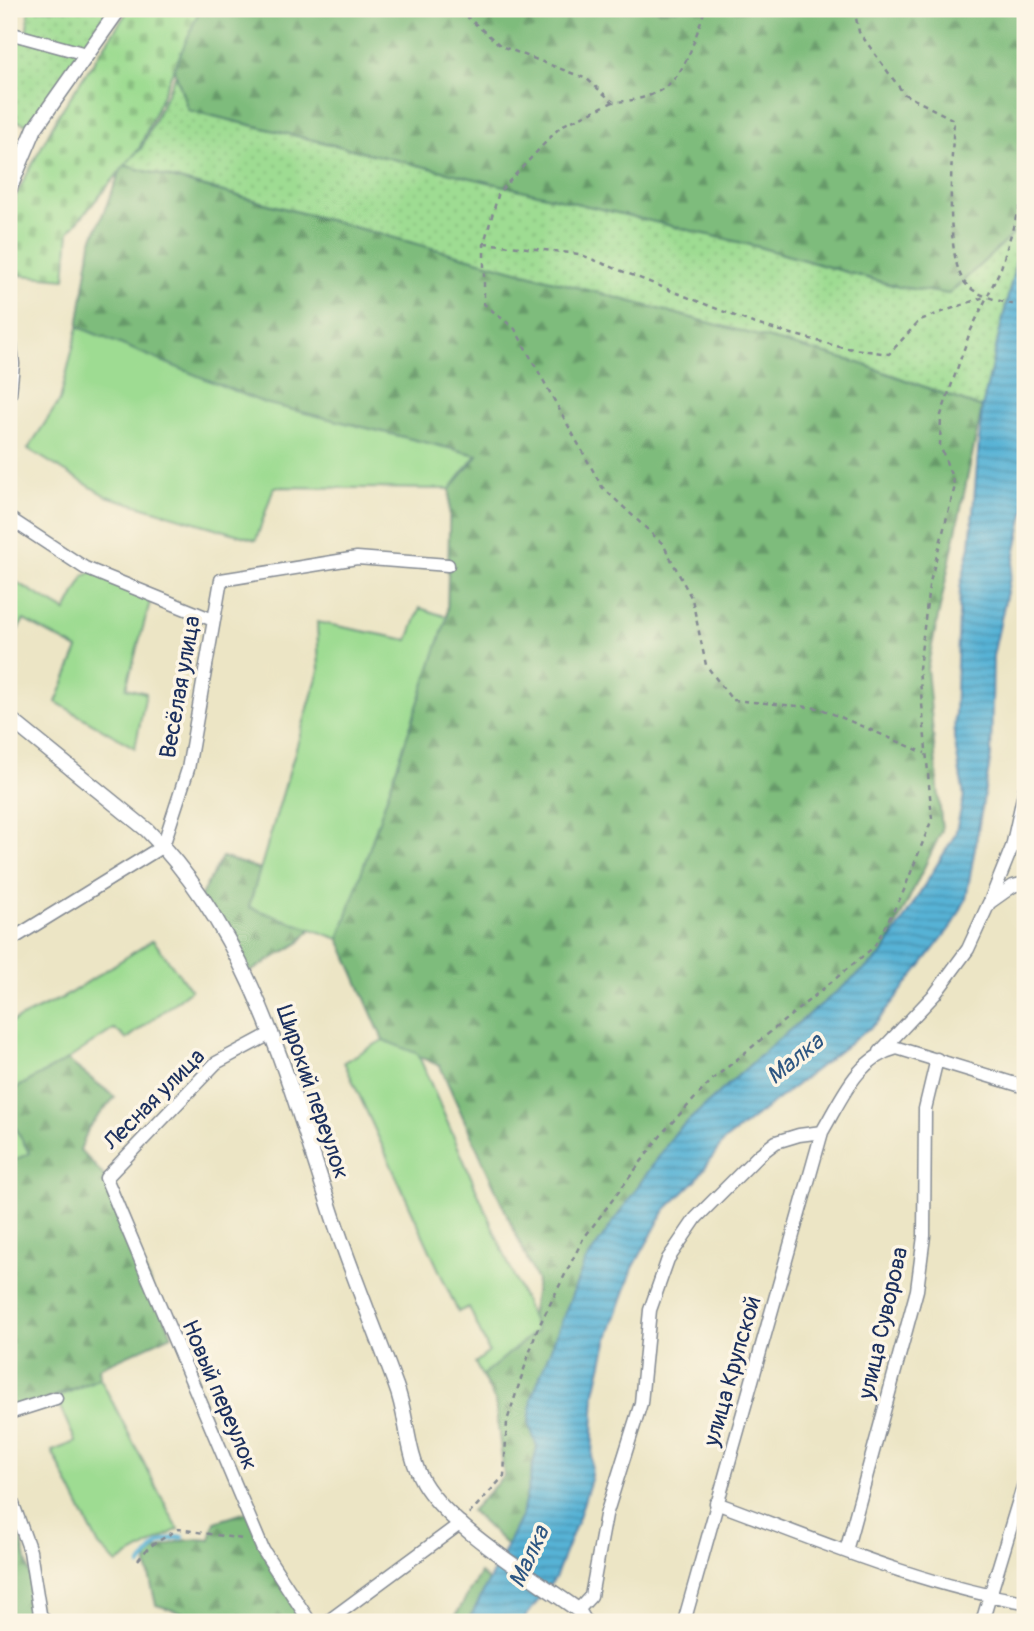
<svg xmlns="http://www.w3.org/2000/svg" width="1034" height="1631" font-family="Pangolin,sans-serif">
  <style>
    .grass { fill: url(#grass-dots); stroke: #5c8678; stroke-width: 2 }
    .forest { fill: url(#forest-firs); stroke: #4c766d; stroke-width: 2 }
    .cemetery { fill: url(#cemetery-stones); stroke: #5c8678; stroke-width: 2 }
    .garden { fill: #9edc92; stroke: #5c8678; stroke-width: 2 }
    .water { fill: url(#water-rules); stroke: #39709a; stroke-width: 2 }
    .lines { fill: none; stroke-linecap: round; stroke-linejoin: round }
    .stream { stroke: #57b2d5; stroke-width: 4.5 }
    .minor-casing { stroke: #848a92; stroke-width: 15 }
    .tertiary-casing { stroke: #848a92; stroke-width: 17 }
    .path { stroke: #848a92; stroke-width: 2.5; stroke-dasharray: 5 5; stroke-linecap: butt }
    .minor { stroke: #fff; stroke-width: 12 }
    .tertiary { stroke: #fff; stroke-width: 14 }
    .labels { text-anchor: middle; dominant-baseline: central; stroke-width: 7; stroke-linejoin: round; paint-order: stroke }
    .street-label { font-size: 23px; fill: #1b2f5e; stroke: #fcf5e5 }
    .water-label { font-size: 24px; font-style: italic; fill: #2d5682; stroke: #fcf5e5 }
  </style>
  <defs>
    <pattern id="grass-dots" width="8" height="8" patternUnits="userSpaceOnUse" patternTransform="scale(1.75)"><rect width="8" height="8" fill="#9edc92"/><path d="M2 2h.1M6 6h.1" fill="none" stroke="#88bd80" stroke-width="1.8" stroke-linecap="round"/></pattern>
    <pattern id="forest-firs" width="22" height="20" patternUnits="userSpaceOnUse" patternTransform="scale(1.75)"><rect width="22" height="20" fill="#7ebc7c"/><path d="M5 1l3.5 6h-7zM16 11l3.5 6h-7z" fill="#669969"/></pattern>
    <pattern id="cemetery-stones" width="16" height="16" patternUnits="userSpaceOnUse" patternTransform="scale(1.75)"><rect width="16" height="16" fill="#9edc92"/><path d="M2 7V4a2 2 0 0 1 4 0v3zM10 15v-3a2 2 0 0 1 4 0v3z" fill="#88bd80"/></pattern>
    <pattern id="water-rules" width="6" height="5" patternUnits="userSpaceOnUse" patternTransform="scale(1.75)"><rect width="6" height="5" fill="#57b2d5"/><path d="M0 2.5h6" fill="none" stroke="#4791b0"/></pattern>
  </defs>
  <rect width="100%" height="100%" fill="#fcf5e5"/>
  <filter id="ink" filterUnits="userSpaceOnUse"><feTurbulence type="fractalNoise" baseFrequency=".0143" numOctaves="2"/><feDisplacementMap in="SourceGraphic" scale="14" xChannelSelector="R" yChannelSelector="G"/><feConvolveMatrix kernelMatrix="1 2 1 2 8 2 1 2 1" color-interpolation-filters="sRGB"/></filter>
  <filter id="wash" filterUnits="userSpaceOnUse"><feTurbulence type="fractalNoise" baseFrequency=".00686" numOctaves="4" result="noise"/><feDisplacementMap in="SourceGraphic" scale="28" xChannelSelector="R" yChannelSelector="G"/><feGaussianBlur stdDeviation="1.57" result="paint"/><feColorMatrix in="noise" values="0 0 0 0 0 0 0 0 0 0 0 0 0 0 0 0 0 1.4 0 .05"/><feComposite in="paint" operator="in"/></filter>
  <g filter="url(#wash)">
    <rect width="100%" height="100%" fill="#ece5c5"/>
    <!-- grass -->
    <path class="grass" d="M29,9H119L35,128L9,118V33L26,38Z
      M176,74L188,110L755,246L899,287L949,294L1025,223L982,408L859,363L123,165L141,149Z"/>
    <!-- forest -->
    <path class="forest" d="M178,9H1025V223L949,294L899,287L755,246L188,110L166,44Z
      M123,165L859,363L982,408L927,669L942,830L882,955L774,1043L676,1132L530,1424L537,1447L522,1515L507,1545L471,1511L504,1476L495,1401L482,1376L537,1330L531,1317L537,1281L440,1066L383,1040L339,939L447,617L450,489L478,455L264,403L78,327L91,243Z
      M222,857L260,869L249,907L311,929L300,942L245,975L200,897Z
      M67,1060L115,1097L89,1127L80,1150L106,1178L172,1335L99,1368L100,1378L9,1415V1163L29,1152L9,1116V1092Z
      M9,1493L40,1614L32,1622H9Z
      M247,1512L310,1622H186V1614L156,1605L147,1566L148,1555C169,1543 186,1537 210,1540L215,1522Z
      M480,1573L489,1581L468,1622H452Z"/>
    <!-- cemetery -->
    <path class="cemetery" d="M129,9H200L139,149L69,232L65,279L9,274V224L16,195L59,114Z"/>
    <!-- garden -->
    <path class="garden" d="M78,327L264,403L476,455L450,489L274,487L256,540L106,496L28,449L60,400Z
      M93,571L152,595L126,688L146,693L135,748L56,702L78,649L24,620L9,643V578L66,611L84,576Z
      M420,608L447,617L339,939L249,907L319,671L317,622L408,640Z
      M153,940L191,990L127,1039L114,1029L67,1060L9,1092V1023L64,997Z
      M383,1040L418,1054L537,1330L482,1376L475,1363L489,1352L469,1307L458,1312L344,1062Z
      M9,1116L29,1153L9,1163Z
      M100,1378L178,1529L117,1563L99,1546L52,1451L76,1442L56,1398Z"/>
    <!-- water -->
    <path class="water" d="M1025,224V509L993,656L991,756L966,899L954,923L877,1022L724,1141L696,1180L665,1210L633,1268L608,1338L595,1392L591,1479L579,1517L555,1578L522,1622H468L522,1515L537,1447L529,1424L532,1397L584,1264L676,1132L774,1043L882,955L955,835L964,796L954,738L960,588L970,546L982,408Z"/>
    <g class="lines">
      <!-- stream -->
      <path class="stream" d="M140,1566C153,1548 160,1538 183,1537"/>
    </g>
  </g>
  <g filter="url(#ink)">
    <g class="lines">
      <!-- minor casing -->
      <g class="minor-casing">
        <path id="minor" d="M9,33L86,54
          M9,518L85,568L213,620
          M991,899L1012,847L1025,788
          M9,941L163,846L188,769L221,580L357,558L448,565
          M272,1033L216,1063L106,1178L263,1550L310,1622
          M880,1052L935,994L968,949L989,903L1013,886L1025,883
          M9,1413L56,1398
          M9,1493L30,1551L40,1614
          M716,1503C814,1539 923,1586 1025,1602
          M846,1551L917,1290L924,1236L925,1109L937,1059
          M578,1610L591,1596L606,1515L641,1403L650,1310L668,1259L696,1218L759,1155L776,1142L799,1135L822,1132
          M32,1622L40,1614L46,1622
          M327,1622L461,1523
          M684,1622L822,1132C842,1098 857,1058 897,1048L1025,1087
          M982,1622L1025,1480"/>
      </g>
      <!-- tertiary casing -->
      <g class="tertiary-casing">
        <path id="tertiary" d="M9,190L35,128L119,9
          M9,337L12,364L9,394
          M9,718L147,830C251,934 288,1081 333,1217C352,1274 375,1329 396,1386C408,1417 406,1452 423,1482C449,1527 534,1578 578,1610L585,1622"/>
      </g>
      <!-- path -->
      <path class="path" d="M458,9L501,46L587,79L613,102C680,99 686,65 705,9
        M854,9L859,32L904,94L954,120C952,155 944,257 965,283C977,298 1008,302 1025,308
        M613,102L561,126L499,192L484,243V304L515,329L602,487L663,544L692,599L706,665L732,700L819,708L925,753
        M484,243L579,254L755,324L840,347L889,354L920,320L987,296
        M469,1514L504,1476L507,1421L537,1330L583,1239L665,1130L713,1079L874,947L902,895L932,819L919,669L929,586L955,486L940,445L941,415L970,332L1001,268L1017,214L1025,197
        M138,1560L149,1547L178,1529L243,1539"/>
      <!-- minor -->
      <use href="#minor" class="minor"/>
      <!-- tertiary -->
      <use href="#tertiary" class="tertiary"/>
    </g>
  </g>
  <g class="labels">
    <!-- street labels -->
    <g class="street-label">
      <text transform="translate(180 687) rotate(-80)">Весёлая улица</text>
      <text transform="translate(313 1092) rotate(71)">Широкий переулок</text>
      <text transform="translate(154 1099) rotate(-45)">Лесная улица</text>
      <text transform="translate(883 1323) rotate(-77)">улица Суворова</text>
      <text transform="translate(732 1371) rotate(-74)">улица Крупской</text>
      <text transform="translate(220 1395) rotate(67)">Новый переулок</text>
    </g>
    <!-- water labels -->
    <g class="water-label">
      <text transform="translate(795 1059) rotate(-39)">Малка</text>
      <text transform="translate(529 1557) rotate(-65)">Малка</text>
    </g>
  </g>
  <!-- margin -->
  <rect width="1034" height="1631" fill="none" stroke="#fcf5e5" stroke-width="35"/>
</svg>
